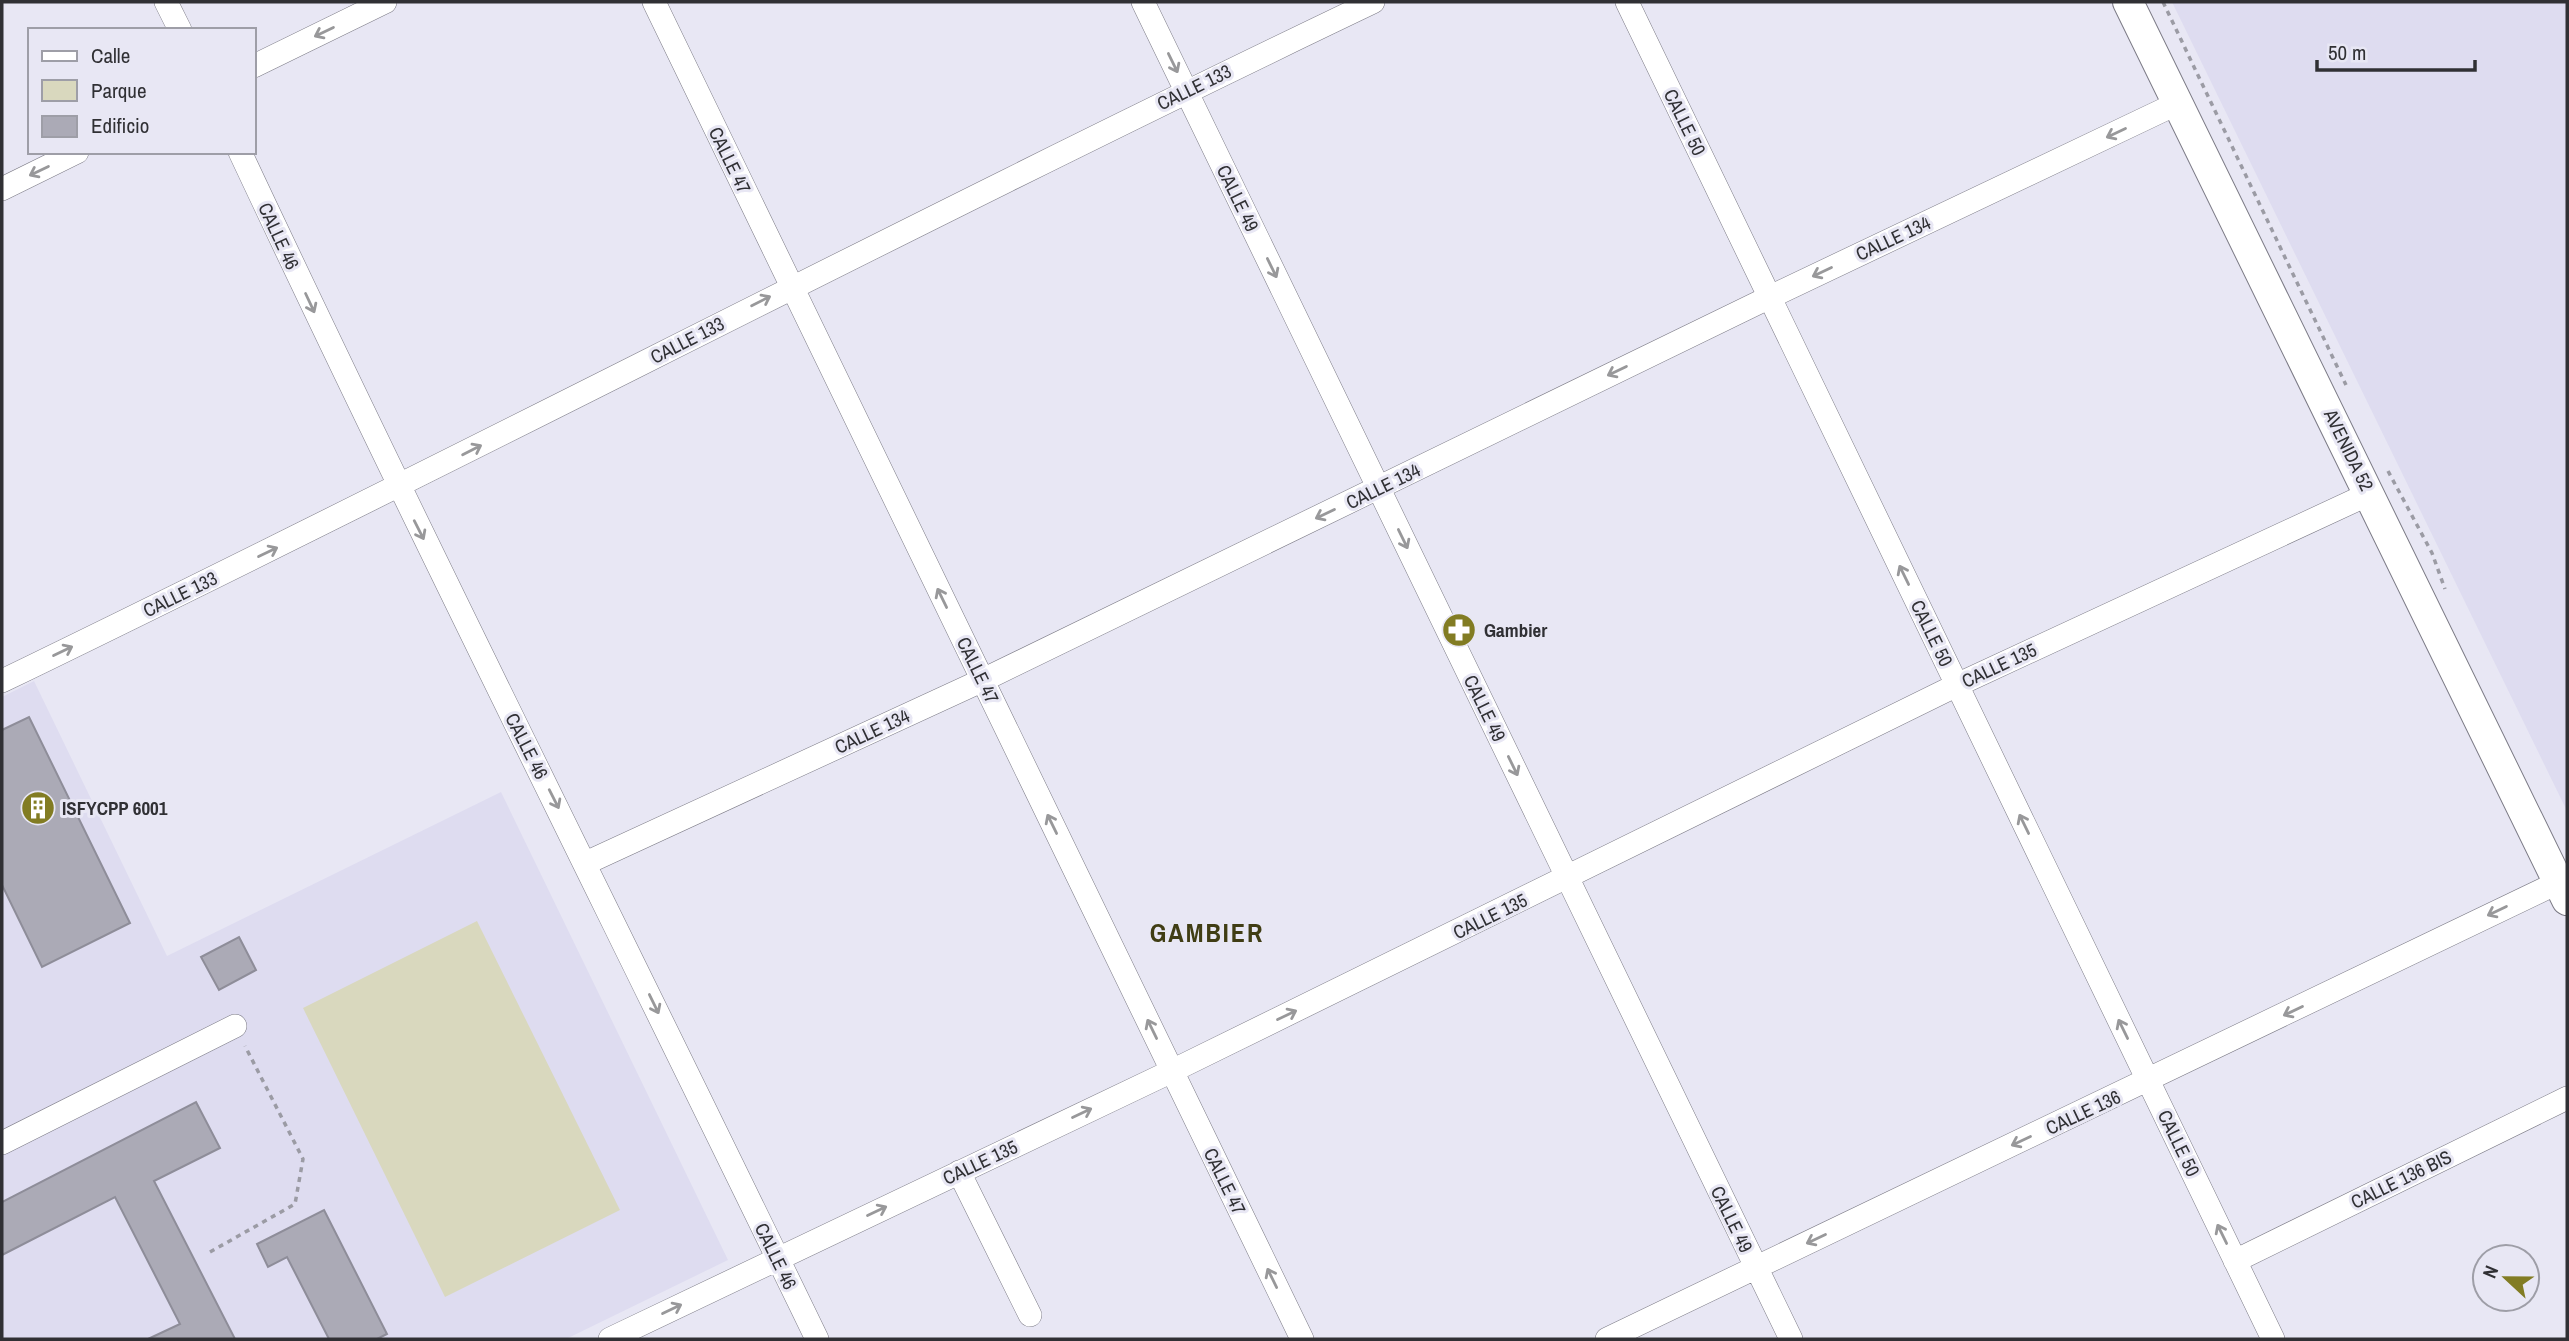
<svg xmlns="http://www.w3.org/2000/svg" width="2569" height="1341" font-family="'Archivo Narrow',sans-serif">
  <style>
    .built { fill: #dedcf0 }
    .green { fill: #d9d8be }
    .building { fill: #abaab6; stroke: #8e8d99; stroke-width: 2 }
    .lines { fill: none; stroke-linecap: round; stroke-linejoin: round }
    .minor-casing { stroke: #7c7b86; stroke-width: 24 }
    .major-casing { stroke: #7c7b86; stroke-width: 32 }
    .path { stroke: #9b9ba4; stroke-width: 3.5; stroke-dasharray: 5 5; stroke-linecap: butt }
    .minor { stroke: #fff; stroke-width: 23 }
    .major { stroke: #fff; stroke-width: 30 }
    .oneway { stroke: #98989a }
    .labels { text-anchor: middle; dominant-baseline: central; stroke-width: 6; stroke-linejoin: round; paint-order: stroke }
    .street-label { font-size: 19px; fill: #303034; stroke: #e8e7f4 }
    .poi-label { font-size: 19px; font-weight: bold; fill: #303034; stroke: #e8e7f4; text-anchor: start }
    .district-label { font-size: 26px; font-weight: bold; letter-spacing: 2px; fill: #403d14; stroke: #e8e7f4 }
  </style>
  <rect width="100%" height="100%" fill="#e8e7f4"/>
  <!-- built -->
  <path class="built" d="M2172,2H2567V811Z
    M34,681L167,956L501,792L728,1260L566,1339H2V697Z"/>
  <!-- green -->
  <path class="green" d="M477,921L620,1210L445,1297L303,1008Z"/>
  <!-- building -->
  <path class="building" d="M29,717L130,923L42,967L2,885V730Z
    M239,937L256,970L219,990L201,957Z
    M196,1102L220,1148L154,1181L235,1339H148L180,1324L115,1197L2,1255V1202Z
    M324,1210L387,1334L377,1339H329L287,1257L268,1267L257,1244Z"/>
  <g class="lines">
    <!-- minor casing -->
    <g class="minor-casing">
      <path id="minor" d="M166,2L180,30
        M654,2L1302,1339
        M1143,2L1791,1339
        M1627,2L2273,1339
        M254,66L385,2
        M240,152C427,550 625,943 817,1339
        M2,189L77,152
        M2,681C461,459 913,222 1373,2
        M586,863L983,680L1770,297L2178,103
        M2,1143L235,1026
        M959,1172L1030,1315
        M2235,1261L2567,1098
        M610,1339L1172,1071L1957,685L2371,493
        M1607,1339L2559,882"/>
    </g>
    <!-- major casing -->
    <g class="major-casing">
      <path id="major" d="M2128,2L2567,900"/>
    </g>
    <!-- path -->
    <path class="path" d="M2163,2L2346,385
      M2388,471L2432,553L2445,589
      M210,1252L295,1204L303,1159L245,1046"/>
    <!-- minor -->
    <use href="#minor" class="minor"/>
    <!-- major -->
    <use href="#major" class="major"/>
  </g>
  <!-- one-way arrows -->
  <defs><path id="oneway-shaft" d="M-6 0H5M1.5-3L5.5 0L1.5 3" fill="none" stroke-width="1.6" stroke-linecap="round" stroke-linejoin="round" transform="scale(1.75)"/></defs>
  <g class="oneway">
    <use href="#oneway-shaft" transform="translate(324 32) rotate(154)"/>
    <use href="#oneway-shaft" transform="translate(1173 63) rotate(64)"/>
    <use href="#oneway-shaft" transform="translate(2116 133) rotate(155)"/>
    <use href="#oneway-shaft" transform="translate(39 171) rotate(154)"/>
    <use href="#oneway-shaft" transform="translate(1272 268) rotate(64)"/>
    <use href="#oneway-shaft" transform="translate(1822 272) rotate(155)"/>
    <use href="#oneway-shaft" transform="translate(761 301) rotate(-27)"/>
    <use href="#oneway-shaft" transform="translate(310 303) rotate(65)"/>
    <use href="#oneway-shaft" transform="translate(1617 371) rotate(154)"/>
    <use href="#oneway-shaft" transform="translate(472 450) rotate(-27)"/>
    <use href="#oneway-shaft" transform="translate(1325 514) rotate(154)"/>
    <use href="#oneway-shaft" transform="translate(419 530) rotate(63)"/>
    <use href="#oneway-shaft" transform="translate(1403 539) rotate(64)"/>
    <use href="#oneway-shaft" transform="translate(268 552) rotate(-26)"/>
    <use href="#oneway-shaft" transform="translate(1904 575) rotate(-116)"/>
    <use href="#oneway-shaft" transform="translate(942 598) rotate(-116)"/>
    <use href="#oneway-shaft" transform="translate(63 651) rotate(-26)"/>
    <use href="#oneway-shaft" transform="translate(1513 766) rotate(64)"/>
    <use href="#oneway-shaft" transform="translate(554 799) rotate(63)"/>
    <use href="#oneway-shaft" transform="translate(1052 824) rotate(-116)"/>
    <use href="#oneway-shaft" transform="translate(2024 824) rotate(-116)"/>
    <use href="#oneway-shaft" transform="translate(2497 911) rotate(154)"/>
    <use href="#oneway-shaft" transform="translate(654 1004) rotate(64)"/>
    <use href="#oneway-shaft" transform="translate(2293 1011) rotate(154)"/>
    <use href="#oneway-shaft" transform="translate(1287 1015) rotate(-26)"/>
    <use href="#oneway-shaft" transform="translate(1152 1029) rotate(-116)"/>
    <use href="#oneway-shaft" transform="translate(2123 1029) rotate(-116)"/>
    <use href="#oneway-shaft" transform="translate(1082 1113) rotate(-25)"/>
    <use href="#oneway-shaft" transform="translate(2021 1141) rotate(155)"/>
    <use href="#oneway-shaft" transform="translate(877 1211) rotate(-25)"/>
    <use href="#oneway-shaft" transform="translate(2222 1234) rotate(-116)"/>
    <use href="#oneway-shaft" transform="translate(1816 1239) rotate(155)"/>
    <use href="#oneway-shaft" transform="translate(1272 1278) rotate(-116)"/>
    <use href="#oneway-shaft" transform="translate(672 1309) rotate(-26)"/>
  </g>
  <!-- icons -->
  <defs>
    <g id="pharmacy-disc" transform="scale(1.75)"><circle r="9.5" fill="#827c23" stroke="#e8e7f4"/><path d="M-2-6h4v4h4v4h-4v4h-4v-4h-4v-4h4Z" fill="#fff"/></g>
    <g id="building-disc" transform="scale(1.75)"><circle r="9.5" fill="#827c23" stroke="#e8e7f4"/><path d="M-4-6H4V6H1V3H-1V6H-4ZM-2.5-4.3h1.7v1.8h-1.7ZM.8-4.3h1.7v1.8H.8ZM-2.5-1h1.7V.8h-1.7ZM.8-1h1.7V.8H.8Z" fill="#fff"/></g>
  </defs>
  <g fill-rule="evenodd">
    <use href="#pharmacy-disc" x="1459" y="630"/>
    <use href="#building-disc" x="38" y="808"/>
  </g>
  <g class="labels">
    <!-- street labels -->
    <g class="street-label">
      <text transform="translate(1194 87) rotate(-26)">CALLE 133</text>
      <text transform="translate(1685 122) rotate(64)">CALLE 50</text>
      <text transform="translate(730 160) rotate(64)">CALLE 47</text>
      <text transform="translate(1238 198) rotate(64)">CALLE 49</text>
      <text transform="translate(279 236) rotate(65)">CALLE 46</text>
      <text transform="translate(1893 238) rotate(-25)">CALLE 134</text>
      <text transform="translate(687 340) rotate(-27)">CALLE 133</text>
      <text transform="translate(2349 450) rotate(64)">AVENIDA 52</text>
      <text transform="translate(1383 486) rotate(-26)">CALLE 134</text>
      <text transform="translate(180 594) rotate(-26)">CALLE 133</text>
      <text transform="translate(1932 633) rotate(64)">CALLE 50</text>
      <text transform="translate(1999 665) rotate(-25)">CALLE 135</text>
      <text transform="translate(978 670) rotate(64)">CALLE 47</text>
      <text transform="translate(1485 708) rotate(64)">CALLE 49</text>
      <text transform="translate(872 731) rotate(-25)">CALLE 134</text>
      <text transform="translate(527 746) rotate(63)">CALLE 46</text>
      <text transform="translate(1490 916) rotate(-26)">CALLE 135</text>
      <text transform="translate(2083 1112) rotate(-25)">CALLE 136</text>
      <text transform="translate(2179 1143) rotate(64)">CALLE 50</text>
      <text transform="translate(980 1162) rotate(-25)">CALLE 135</text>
      <text transform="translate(2401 1179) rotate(-26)">CALLE 136 BIS</text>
      <text transform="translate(1225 1181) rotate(64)">CALLE 47</text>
      <text transform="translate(1732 1219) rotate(64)">CALLE 49</text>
      <text transform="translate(776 1256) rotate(64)">CALLE 46</text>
    </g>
    <!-- poi labels -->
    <g class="poi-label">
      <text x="1484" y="630">Gambier</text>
      <text x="62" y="808">ISFYCPP 6001</text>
    </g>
    <!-- district labels -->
    <g class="district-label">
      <text x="1207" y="932">GAMBIER</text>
    </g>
  </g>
  <!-- border -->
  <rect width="2569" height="1341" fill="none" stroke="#303034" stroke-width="7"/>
  <!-- legend -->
  <rect x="28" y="28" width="228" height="126" fill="#e8e7f4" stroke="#9e9ea7" stroke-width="2"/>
  <rect x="42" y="51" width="35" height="10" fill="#ffffff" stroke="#9e9ea7" stroke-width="2"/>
  <text x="91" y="63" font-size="21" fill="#303034">Calle</text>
  <rect x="42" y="80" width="35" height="21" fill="#d9d8be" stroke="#9e9ea7" stroke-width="2"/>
  <text x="91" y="98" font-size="21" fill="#303034">Parque</text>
  <rect x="42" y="116" width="35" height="21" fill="#abaab6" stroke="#9e9ea7" stroke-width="2"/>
  <text x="91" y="133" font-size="21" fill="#303034">Edificio</text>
  <!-- north arrow -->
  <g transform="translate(2506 1278) rotate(292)"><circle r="33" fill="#e8e7f4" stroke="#9e9ea7" stroke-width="2"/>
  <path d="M0-5L12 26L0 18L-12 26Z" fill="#827c23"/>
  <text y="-10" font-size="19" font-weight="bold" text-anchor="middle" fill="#303034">N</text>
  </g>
  <!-- scale -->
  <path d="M2317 60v10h158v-10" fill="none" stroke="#303034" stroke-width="3.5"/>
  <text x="2328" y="60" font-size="21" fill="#303034" stroke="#e8e7f4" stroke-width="5" paint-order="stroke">50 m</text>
</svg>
